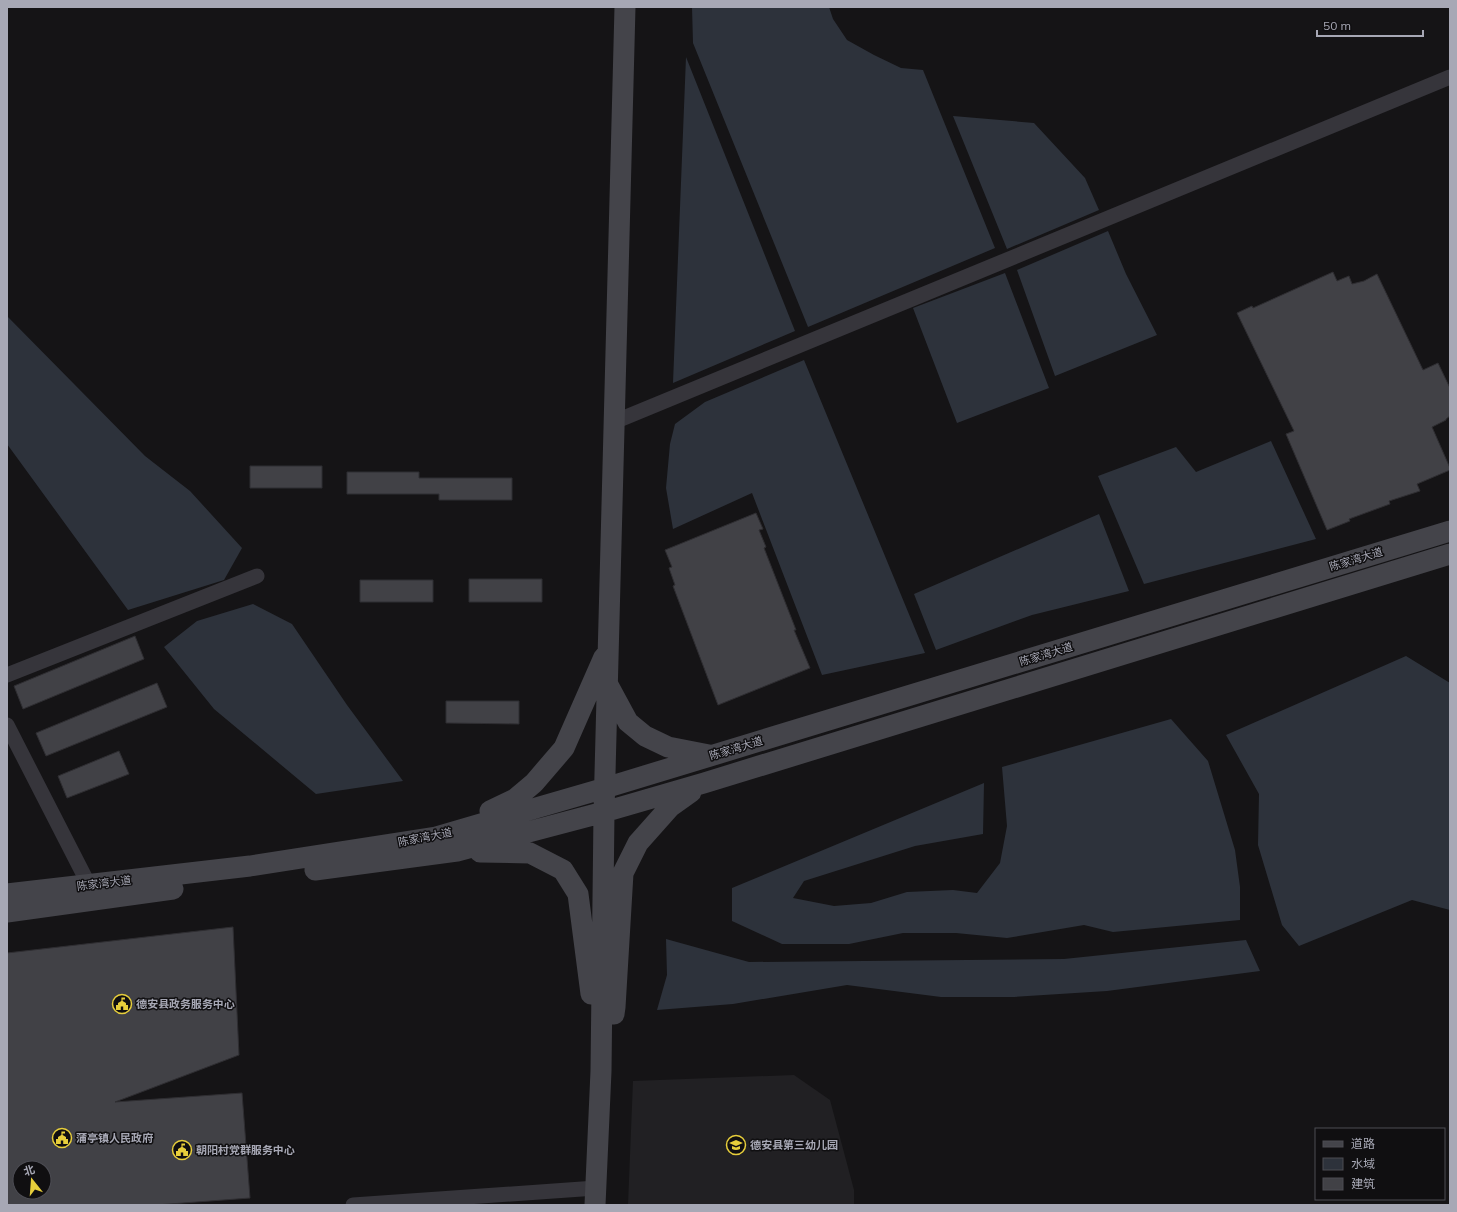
<svg xmlns="http://www.w3.org/2000/svg" width="1457" height="1212" font-family="Mulish,'Noto Sans SC',sans-serif">
  <style>
    .built { fill: #212023 }
    .water { fill: #2d323b }
    .building { fill: #414146; stroke: #2f2e32; fill-rule: evenodd }
    .lines { fill: none; stroke-linecap: round; stroke-linejoin: round }
    .street { stroke: #36353b; stroke-width: 15 }
    .secondary { stroke: #44444a; stroke-width: 21 }
    .labels { text-anchor: middle; dominant-baseline: central; stroke-width: 3; stroke-linejoin: round; paint-order: stroke }
    .street-label { font-size: 11px; fill: #a7a8b5; stroke: #100f11 }
    .poi-label { font-size: 11px; font-weight: bold; fill: #a7a8b5; stroke: #100f11; text-anchor: start }
  </style>
  <rect width="100%" height="100%" fill="#151416"/>
  <!-- built -->
  <path class="built" d="M794,1075L830,1100L854,1190V1205H628L633,1081Z"/>
  <!-- water -->
  <path class="water" d="M692,7H829L833,19L847,40L874,55L901,68L923,70L995,248L808,327L693,43Z
    M686,57L795,331L673,383Z
    M953,116L1034,123L1085,178L1099,210L1007,249Z
    M1108,231L1126,274L1157,335L1055,376L1017,270Z
    M1005,273L1049,388L957,423L913,308Z
    M7,316L145,456L190,491L242,548L224,580L128,610L7,444Z
    M804,360L925,653L822,675L752,493L673,529L666,488L670,444L675,424L705,402Z
    M1271,441L1316,539L1144,584L1098,476L1176,447L1196,472Z
    M1099,514L1129,591L1032,615L936,650L914,594Z
    M253,604L292,624L347,705L403,781L316,794L214,709L164,647L197,621Z
    M1406,656L1450,683V910L1412,900L1299,946L1282,925L1258,845L1259,794L1226,735Z
    M1171,719L1208,761L1235,850L1240,887V920L1113,932L1084,925L1007,938L956,933H903L849,944H782L732,921V888L984,783L983,834L915,846L804,881L793,898L834,906L871,903L907,892L953,890L977,893L1000,863L1007,826L1002,767Z
    M666,939L749,962L1064,959L1246,940L1260,971L1107,991L1014,997H941L847,985L733,1004L657,1010L667,975Z"/>
  <!-- building -->
  <path class="building" d="M1333,272L1337,281L1349,276L1352,284L1364,281L1377,274L1423,370L1438,363L1450,388V416L1446,419V420L1432,427L1450,468V470L1417,484L1420,491L1389,501L1390,504L1349,519L1350,521L1327,530L1286,434L1294,431L1237,313L1252,306L1253,308Z
    M250,466H322V488H250Z
    M347,472H419V478H512V500H439V494H347Z
    M756,513L763,529L759,530L766,547L764,548L796,630H794L810,668L718,705L673,586L675,585L669,568L672,567L665,550Z
    M469,579H542V602H469Z
    M360,580H433V602H360Z
    M135,636L144,659L23,709L14,686Z
    M157,683L167,707L46,756L36,733Z
    M446,701H519V724L446,723Z
    M119,751L129,774L67,798L58,776Z
    M233,927L239,1055L115,1102L242,1093L250,1198L156,1205H7V953ZM20,1168H44V1192H20Z"/>
  <g class="lines">
    <!-- street -->
    <path class="street" d="M614,422L1450,77
      M7,675L257,576
      M7,725L89,885
      M353,1205L596,1188"/>
    <!-- secondary -->
    <path class="secondary" d="M608,685L628,722L645,736L668,747L709,755
      M490,811L515,799L534,783L564,748L604,657
      M480,852L530,853L563,870L578,894L591,994
      M315,870L457,851L604,812L704,783L1450,554
      M7,894L250,866L436,837L605,788L1450,531
      M7,912L173,889
      M614,1014L615,1007L623,873L638,843L670,807L691,792
      M595,1205L601,1071L604,812L625,7"/>
  </g>
  <!-- icons -->
  <defs>
    <g id="civic-ring" transform="scale(1)"><circle r="9.5" fill="#100f11" stroke="#e7ce3b" stroke-width="1.5"/><path d="M-.6-6.5H3V-4.5H.6V-3L4-1V1h2V6H-6V1h2V-1L-.6-3ZM-1.2 2.5V6h2.4V2.5Z" fill="#e7ce3b"/></g>
    <g id="school-ring" transform="scale(1)"><circle r="9.5" fill="#100f11" stroke="#e7ce3b" stroke-width="1.5"/><path d="M0-5L7-2L0 1L-7-2ZM-4 1L0 2.5L4 1V4Q0 6-4 4Z" fill="#e7ce3b"/></g>
  </defs>
  <g fill-rule="evenodd">
    <use href="#civic-ring" x="122" y="1004"/>
    <use href="#civic-ring" x="62" y="1138"/>
    <use href="#school-ring" x="736" y="1145"/>
    <use href="#civic-ring" x="182" y="1150"/>
  </g>
  <g class="labels">
    <!-- street labels -->
    <g class="street-label">
      <text transform="translate(1356 559) rotate(-17)">陈家湾大道</text>
      <text transform="translate(1046 654) rotate(-17)">陈家湾大道</text>
      <text transform="translate(736 748) rotate(-17)">陈家湾大道</text>
      <text transform="translate(425 837) rotate(-11)">陈家湾大道</text>
      <text transform="translate(104 883) rotate(-7)">陈家湾大道</text>
    </g>
    <!-- poi labels -->
    <g class="poi-label">
      <text x="136" y="1004">德安县政务服务中心</text>
      <text x="76" y="1138">蒲亭镇人民政府</text>
      <text x="750" y="1145">德安县第三幼儿园</text>
      <text x="196" y="1150">朝阳村党群服务中心</text>
    </g>
  </g>
  <!-- border -->
  <rect width="1457" height="1212" fill="none" stroke="#a7a8b5" stroke-width="16"/>
  <!-- legend -->
  <rect x="1315" y="1128" width="130" height="72" fill="#100f11" stroke="#4c4c53"/>
  <rect x="1323" y="1141" width="20" height="6" fill="#44444a" stroke="#4c4c53"/>
  <text x="1351" y="1148" font-size="12" fill="#a7a8b5">道路</text>
  <rect x="1323" y="1158" width="20" height="12" fill="#2d323b" stroke="#4c4c53"/>
  <text x="1351" y="1168" font-size="12" fill="#a7a8b5">水域</text>
  <rect x="1323" y="1178" width="20" height="12" fill="#414146" stroke="#4c4c53"/>
  <text x="1351" y="1188" font-size="12" fill="#a7a8b5">建筑</text>
  <!-- north arrow -->
  <g transform="translate(32 1180) rotate(343)"><circle r="19" fill="#100f11" stroke="#4c4c53"/>
  <path d="M0-3L7 15L0 10L-7 15Z" fill="#e7ce3b"/>
  <text y="-6" font-size="11" font-weight="bold" text-anchor="middle" fill="#a7a8b5">北</text>
  </g>
  <!-- scale -->
  <path d="M1317 30v6h106v-6" fill="none" stroke="#a7a8b5" stroke-width="2"/>
  <text x="1323" y="30" font-size="12" fill="#a7a8b5" stroke="#100f11" stroke-width="3" paint-order="stroke">50 m</text>
</svg>
